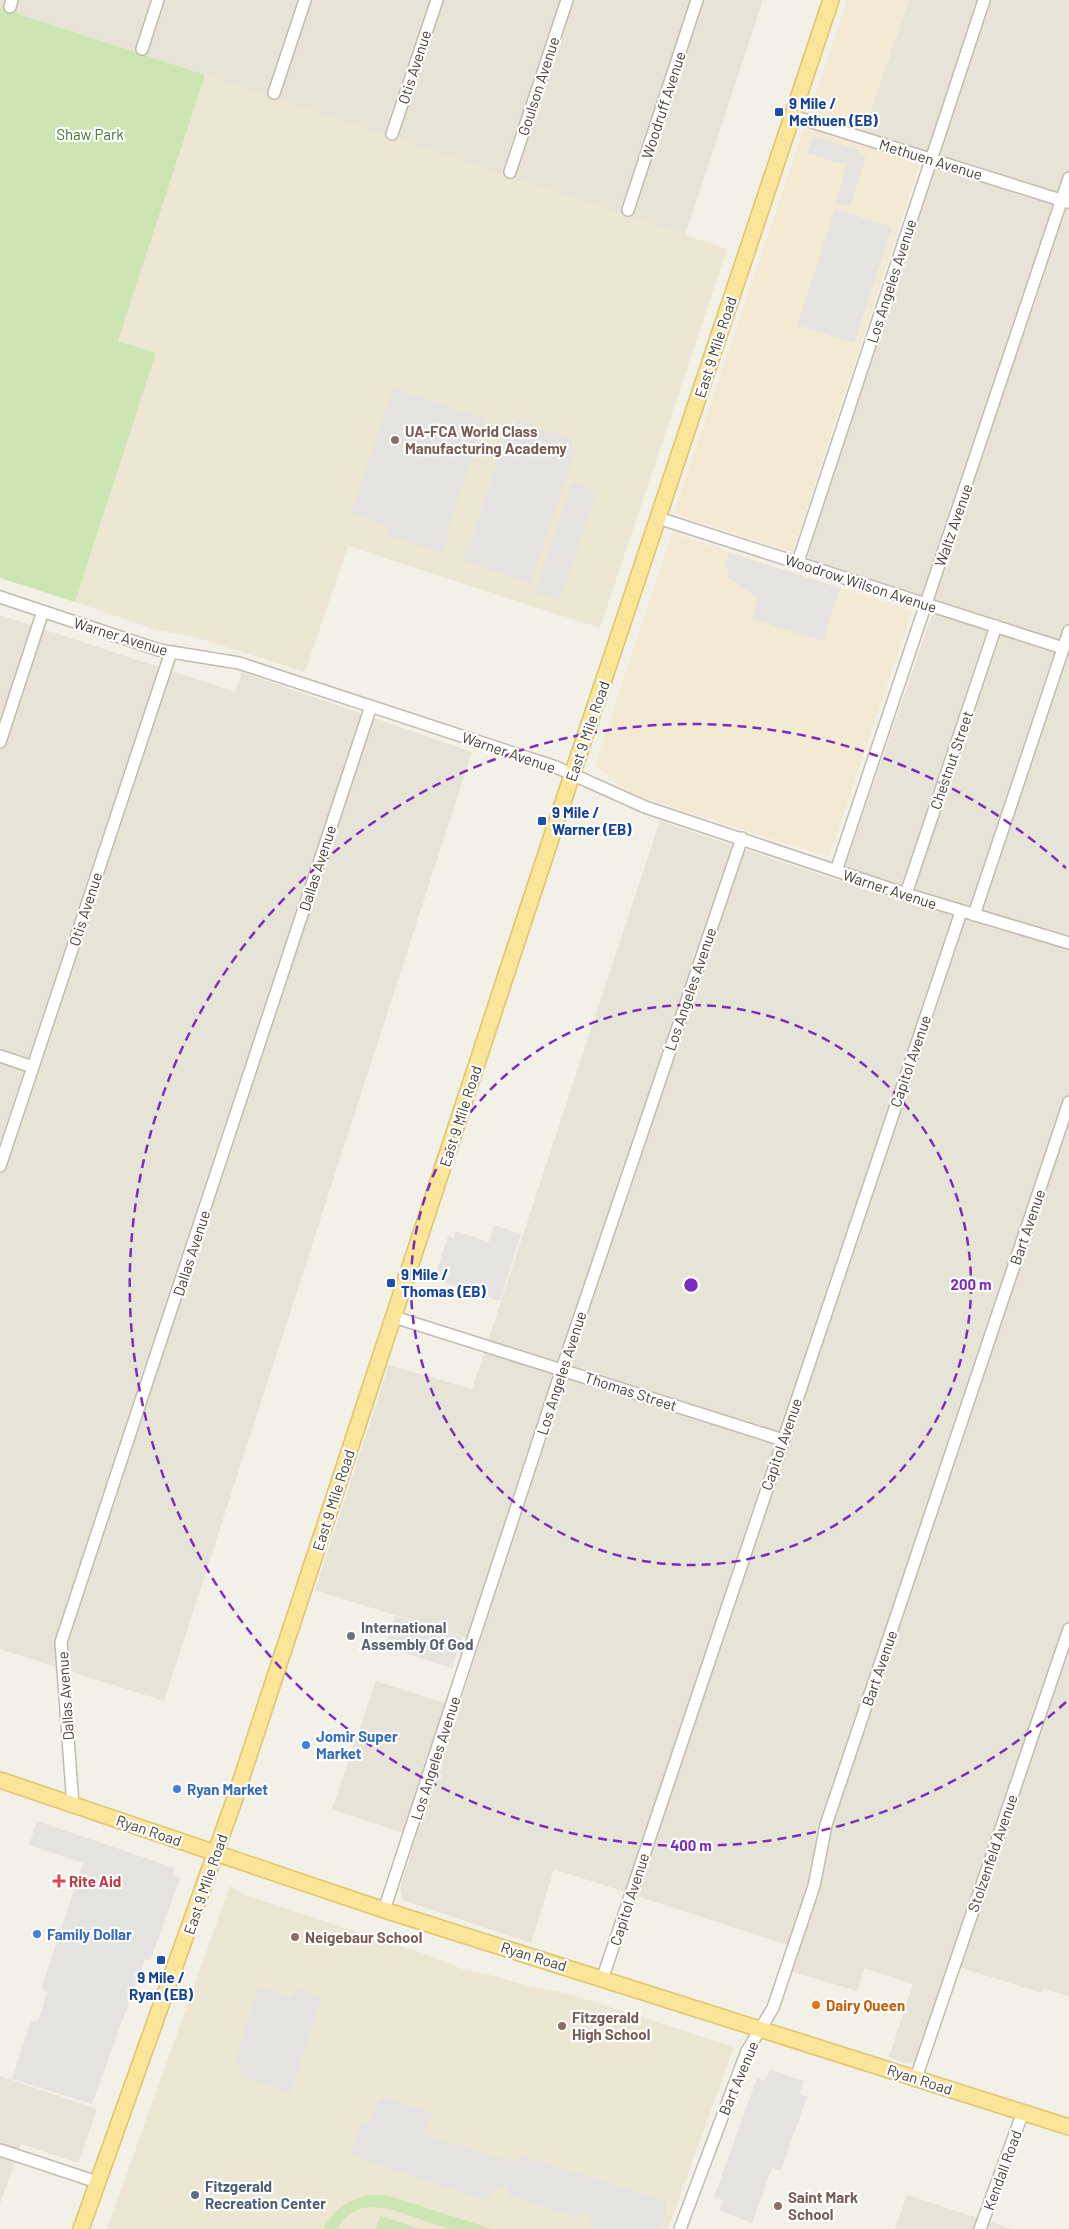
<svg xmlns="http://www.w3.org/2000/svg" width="1069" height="2229" font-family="Barlow,sans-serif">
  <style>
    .residential { fill: #e7e3d6 }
    .commercial { fill: #f4e9d3 }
    .education { fill: #ece6d2 }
    .green { fill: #cbe6b2 }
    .parking { fill: #e4e3df }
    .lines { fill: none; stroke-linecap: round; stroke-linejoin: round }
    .minor-casing { stroke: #c1bcad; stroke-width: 14 }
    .major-casing { stroke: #dfc469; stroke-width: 18 }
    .minor { stroke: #fff; stroke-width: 11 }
    .major { stroke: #fae599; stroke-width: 15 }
    .ring { fill: none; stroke: #7b2cbf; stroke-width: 2.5; stroke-dasharray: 9 6 }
    .transit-dot { fill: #1a4fb4; stroke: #fff; stroke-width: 2 }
    .education-dot { fill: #8d6e63; stroke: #fff; stroke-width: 2 }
    .worship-dot { fill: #6b7280; stroke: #fff; stroke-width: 2 }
    .shop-dot { fill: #3f7fe0; stroke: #fff; stroke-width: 2 }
    .health-dot { fill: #e0444e; stroke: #fff; stroke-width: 2 }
    .food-dot { fill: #e8710a; stroke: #fff; stroke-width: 2 }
    .service-dot { fill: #5c6f8a; stroke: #fff; stroke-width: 2 }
    .labels { text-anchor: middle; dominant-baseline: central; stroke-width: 4.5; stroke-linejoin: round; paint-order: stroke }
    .street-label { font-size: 15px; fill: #464137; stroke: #fff }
    .transit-label { font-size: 15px; font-weight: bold; fill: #164399; stroke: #fff; text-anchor: start }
    .park-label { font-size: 15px; fill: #43762c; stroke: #fff }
    .education-label { font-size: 15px; font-weight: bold; fill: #785e54; stroke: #fff; text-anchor: start }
    .worship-label { font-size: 15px; font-weight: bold; fill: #5b616d; stroke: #fff; text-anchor: start }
    .shop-label { font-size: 15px; font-weight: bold; fill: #366cbe; stroke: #fff; text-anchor: start }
    .health-label { font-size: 15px; font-weight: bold; fill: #be3a42; stroke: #fff; text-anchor: start }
    .food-label { font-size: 15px; font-weight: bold; fill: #c56008; stroke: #fff; text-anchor: start }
    .service-label { font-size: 15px; font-weight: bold; fill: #4e5e75; stroke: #fff; text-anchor: start }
    .centre { fill: #7b2cbf; stroke: #fff; stroke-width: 2.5 }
    .ring-label { font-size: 15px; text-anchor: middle; font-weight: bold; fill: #7b2cbf; stroke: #fff; stroke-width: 4.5; stroke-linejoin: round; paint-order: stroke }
  </style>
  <rect width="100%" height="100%" fill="#f3f0e7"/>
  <!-- residential -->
  <path class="residential" d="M0,0H763L685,235L0,8Z
    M909,0H1069V1997L1044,1988L1042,1993L952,1965L916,2062L909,2064L889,2057L913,1984L865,1968L857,1991L793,1972L800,1949L554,1869L531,1943L402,1900L400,1888L416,1837L332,1809L376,1681L459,1708L480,1642L315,1590L389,1365L472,1389L660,821L840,881L937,600L816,563L810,561L808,556L879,334L939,158L863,133Z
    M0,615L235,692L242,672L472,752L164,1701L0,1649Z
    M0,2076L97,2109L78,2163L21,2144L0,2204Z
    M907,2195L1012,2229H895Z"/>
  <!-- commercial -->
  <path class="commercial" d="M847,0H909L863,133L923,153L793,552L689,519L674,512Z
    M672,533L912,611L829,857L631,794L595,765Z"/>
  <!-- education -->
  <path class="education" d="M205,75L727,249L600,628L348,546L305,672L191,636L157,630L75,602L156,353L118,341Z
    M230,1886L242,1894L434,1957L462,1969L494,1976L532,1987L566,1993L734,2047L668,2229H107Z"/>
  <!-- green -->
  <path class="green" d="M0,8L205,75L118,341L156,353L75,602L0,578Z
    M368,2195H386L492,2229C480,2229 466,2229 454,2229C418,2225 364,2182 337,2229H323C334,2210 347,2200 368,2195Z
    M380,2216L421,2229H376Z"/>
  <!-- parking -->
  <path class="parking" d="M813,136L859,150L858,154L866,157L850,207L836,203L847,163L842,162L841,164L807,153Z
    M835,209L892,227L854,343L797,325Z
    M393,388L485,419L446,535L448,536L442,553L388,535L390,527L351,514Z
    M516,420L573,439L570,447L576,449L531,583L462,560L467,543H470L509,427L513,428Z
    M572,482L584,486L596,494L595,498L560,600L535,592Z
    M729,553L840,588L823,641L752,619L758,599L733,580L726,578L729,568L724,567Z
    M494,1225L521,1234L500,1301L434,1279L448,1236L454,1238L456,1231L489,1242Z
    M395,1616L462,1637L452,1668L385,1647Z
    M37,1821L175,1868L173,1875L180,1878L150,1961L145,1959L92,2104L12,2079L31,2021L38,2022L47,1993L42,1987L83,1863L29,1845Z
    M258,1987L292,1998L295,1989L322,1997L291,2093L240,2077L242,2064L235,2061Z
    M770,2070L804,2081L799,2094L807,2097L781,2170L772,2168L752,2223L719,2210L723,2200L714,2197L757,2078L765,2081Z
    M385,2097L434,2113L429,2120L424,2134L515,2163L519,2155L666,2201V2215L661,2229H592L590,2217L586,2213L581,2211L579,2218L509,2196L506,2187L504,2186L498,2187L487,2199H482L350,2156L361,2122L369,2124L379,2102Z"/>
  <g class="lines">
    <!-- minor casing -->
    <g class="minor-casing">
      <path id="minor" d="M10,7L12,0
        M142,49L158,0
        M274,93L305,0
        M793,116L1067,202
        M392,134L437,0
        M510,172L567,0
        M628,210L697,0
        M658,518L1063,648
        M798,562L984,0
        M0,597L159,650L239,663L556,767L645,807L906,894L1069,943
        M0,742L43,611
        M836,871L1069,178
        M906,894L996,626
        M974,915L1069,631
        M0,1056L33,1067
        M0,1166L171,652
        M394,1317L783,1440
        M73,1806L61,1642L371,706
        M384,1910L562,1369L742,838
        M603,1977L961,912
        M916,2078L1069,1629
        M0,2150L97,2182
        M680,2229L747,2051L773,2008L814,1886L826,1825L1069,1102
        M980,2229L1023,2112"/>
    </g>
    <!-- major casing -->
    <g class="major-casing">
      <path id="major" d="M0,1780L384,1910L1069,2127
        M81,2229L235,1798L566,793L831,0"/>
    </g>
    <!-- minor -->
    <use href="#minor" class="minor"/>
    <!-- major -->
    <use href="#major" class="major"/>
  </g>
  <!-- distance rings -->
  <g class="ring">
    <circle cx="691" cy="1285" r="280"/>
    <path d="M1066 1702A561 561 0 1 1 1066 868"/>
  </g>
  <!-- markers -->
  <g class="transit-dot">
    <rect x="774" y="107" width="10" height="10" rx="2.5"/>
    <rect x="537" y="816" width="10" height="10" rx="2.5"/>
    <rect x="386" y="1278" width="10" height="10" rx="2.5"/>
    <rect x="156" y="1955" width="10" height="10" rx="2.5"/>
  </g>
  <g class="education-dot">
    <circle cx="395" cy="440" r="5"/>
    <circle cx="295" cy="1937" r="5"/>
    <circle cx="562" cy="2026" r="5"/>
    <circle cx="778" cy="2206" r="5"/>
  </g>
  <circle class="worship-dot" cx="351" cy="1636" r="5"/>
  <g class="shop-dot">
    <circle cx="306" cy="1745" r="5"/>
    <circle cx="177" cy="1789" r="5"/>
    <circle cx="37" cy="1934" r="5"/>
  </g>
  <path class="health-dot" d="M56.5 1873.5h5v5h5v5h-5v5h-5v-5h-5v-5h5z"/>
  <circle class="food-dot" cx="816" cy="2005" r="5"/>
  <circle class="service-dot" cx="195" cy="2195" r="5"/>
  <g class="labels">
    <!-- street labels -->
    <g class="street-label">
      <text transform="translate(414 67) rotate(-72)">Otis Avenue</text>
      <text transform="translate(538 86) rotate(-72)">Goulson Avenue</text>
      <text transform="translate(663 105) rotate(-72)">Woodruff Avenue</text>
      <text transform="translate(931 159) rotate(17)">Methuen Avenue</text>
      <text transform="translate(891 281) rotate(-72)">Los Angeles Avenue</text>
      <text transform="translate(715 347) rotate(-72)">East 9 Mile Road</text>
      <text transform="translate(953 525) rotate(-71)">Waltz Avenue</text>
      <text transform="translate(861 583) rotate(18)">Woodrow Wilson Avenue</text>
      <text transform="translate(121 636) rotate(17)">Warner Avenue</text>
      <text transform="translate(587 731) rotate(-71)">East 9 Mile Road</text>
      <text transform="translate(509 752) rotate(19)">Warner Avenue</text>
      <text transform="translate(951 760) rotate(-71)">Chestnut Street</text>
      <text transform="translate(317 868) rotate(-72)">Dallas Avenue</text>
      <text transform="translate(890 889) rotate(18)">Warner Avenue</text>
      <text transform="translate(85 909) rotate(-72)">Otis Avenue</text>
      <text transform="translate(690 989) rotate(-71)">Los Angeles Avenue</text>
      <text transform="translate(910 1061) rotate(-71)">Capitol Avenue</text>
      <text transform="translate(460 1116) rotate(-72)">East 9 Mile Road</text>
      <text transform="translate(1027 1227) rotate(-71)">Bart Avenue</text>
      <text transform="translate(191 1253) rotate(-72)">Dallas Avenue</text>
      <text transform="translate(561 1373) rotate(-72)">Los Angeles Avenue</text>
      <text transform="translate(631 1391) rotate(18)">Thomas Street</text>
      <text transform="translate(781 1444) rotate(-71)">Capitol Avenue</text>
      <text transform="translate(333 1500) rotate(-72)">East 9 Mile Road</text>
      <text transform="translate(879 1668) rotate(-71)">Bart Avenue</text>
      <text transform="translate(65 1696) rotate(-94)">Dallas Avenue</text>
      <text transform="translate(435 1758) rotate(-72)">Los Angeles Avenue</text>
      <text transform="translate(149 1830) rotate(19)">Ryan Road</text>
      <text transform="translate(992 1853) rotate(-71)">Stolzenfeld Avenue</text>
      <text transform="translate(205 1884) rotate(-71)">East 9 Mile Road</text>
      <text transform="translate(629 1899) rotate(-72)">Capitol Avenue</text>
      <text transform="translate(534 1956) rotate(17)">Ryan Road</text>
      <text transform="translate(738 2078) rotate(-67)">Bart Avenue</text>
      <text transform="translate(920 2079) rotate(18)">Ryan Road</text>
      <text transform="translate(1002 2170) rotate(-70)">Kendall Road</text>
    </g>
    <!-- transit labels -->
    <g class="transit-label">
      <text x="789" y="103">9 Mile /<tspan x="789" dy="17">Methuen (EB)</tspan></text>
      <text x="552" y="812">9 Mile /<tspan x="552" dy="17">Warner (EB)</tspan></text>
      <text x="401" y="1274">9 Mile /<tspan x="401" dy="17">Thomas (EB)</tspan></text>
      <text x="161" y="1977" text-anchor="middle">9 Mile /<tspan x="161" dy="17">Ryan (EB)</tspan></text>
    </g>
    <!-- park labels -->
    <g class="park-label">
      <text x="90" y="134">Shaw Park</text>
    </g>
    <!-- education labels -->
    <g class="education-label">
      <text x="405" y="431">UA-FCA World Class<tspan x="405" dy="17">Manufacturing Academy</tspan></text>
      <text x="305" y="1937">Neigebaur School</text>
      <text x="572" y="2017">Fitzgerald<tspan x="572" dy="17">High School</tspan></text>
      <text x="788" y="2197">Saint Mark<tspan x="788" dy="17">School</tspan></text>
    </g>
    <!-- worship labels -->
    <g class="worship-label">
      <text x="361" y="1627">International<tspan x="361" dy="17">Assembly Of God</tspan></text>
    </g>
    <!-- shop labels -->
    <g class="shop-label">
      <text x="316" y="1736">Jomir Super<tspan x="316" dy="17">Market</tspan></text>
      <text x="187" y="1789">Ryan Market</text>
      <text x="47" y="1934">Family Dollar</text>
    </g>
    <!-- health labels -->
    <g class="health-label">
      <text x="69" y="1881">Rite Aid</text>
    </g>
    <!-- food labels -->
    <g class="food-label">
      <text x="826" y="2005">Dairy Queen</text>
    </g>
    <!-- service labels -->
    <g class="service-label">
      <text x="205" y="2186">Fitzgerald<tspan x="205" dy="17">Recreation Center</tspan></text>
    </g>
  </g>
  <circle cx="691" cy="1285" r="8" class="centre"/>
  <g class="ring-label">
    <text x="971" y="1290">200 m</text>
    <text x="691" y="1851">400 m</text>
  </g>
</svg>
